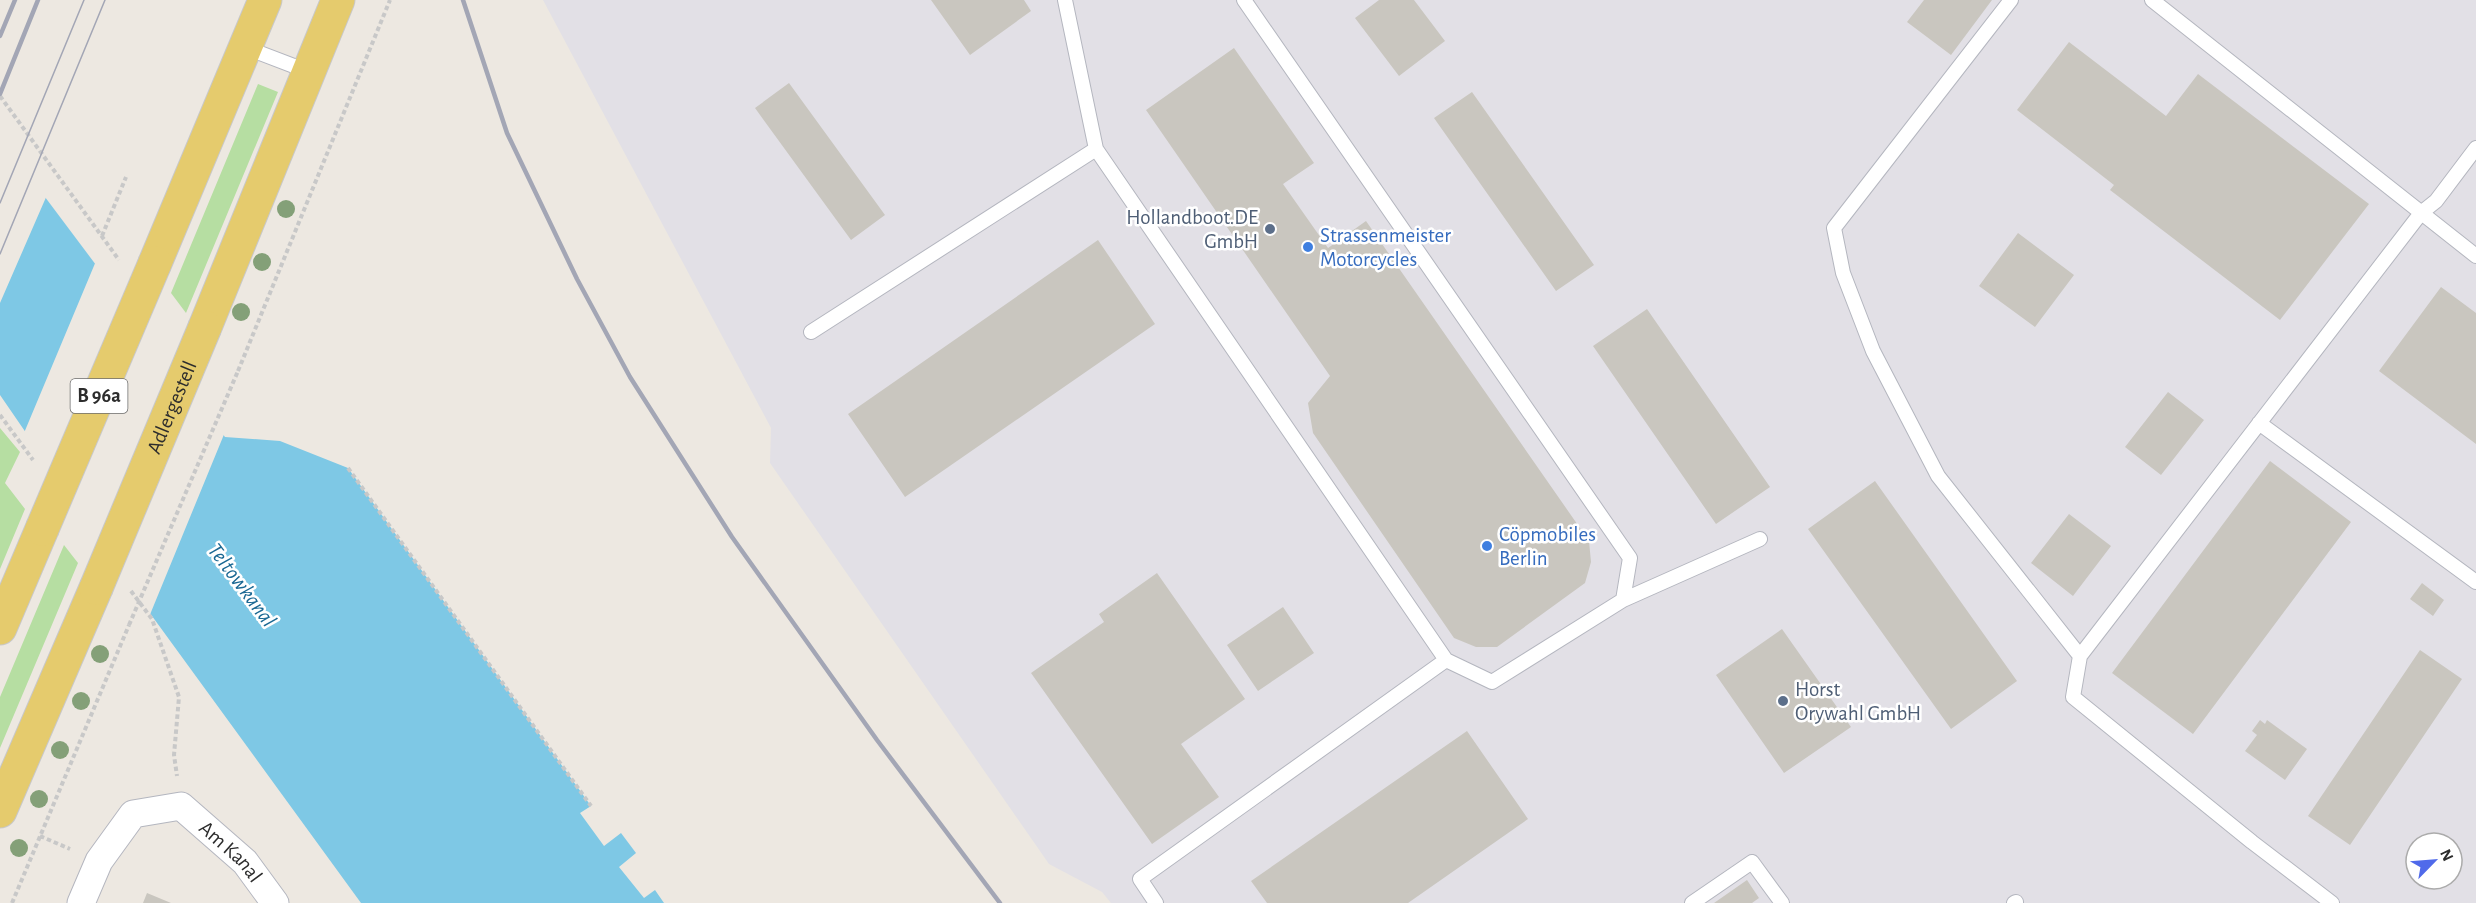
<svg xmlns="http://www.w3.org/2000/svg" width="2476" height="903" font-family="'Alegreya Sans',sans-serif">
  <style>
    .industrial { fill: #e2e0e6; fill-rule: evenodd }
    .green { fill: #b6dea2 }
    .water { fill: #7ec8e5 }
    .pier { fill: #ede8e1 }
    .building { fill: #c9c6bf }
    .lines { fill: none; stroke-linecap: round; stroke-linejoin: round }
    .service-casing { stroke: #b4b6bf; stroke-width: 16 }
    .minor-casing { stroke: #b4b6bf; stroke-width: 29 }
    .primary-casing { stroke: #c8c8c8; stroke-width: 35 }
    .path { stroke: #c8c8c8; stroke-width: 4; stroke-dasharray: 4.5 3; stroke-linecap: butt }
    .service { stroke: #fff; stroke-width: 14 }
    .minor { stroke: #fff; stroke-width: 27 }
    .primary { stroke: #e5cb6d; stroke-width: 33 }
    .tram { stroke: #a3a6b5; stroke-width: 1.5 }
    .rail { stroke: #a3a6b5; stroke-width: 4.5 }
    .primary-bridge-casing { stroke: #c8c8c8; stroke-width: 35; stroke-linecap: butt }
    .path-bridge { stroke: #c8c8c8; stroke-width: 4; stroke-dasharray: 4.5 3; stroke-linecap: butt }
    .primary-bridge { stroke: #e5cb6d; stroke-width: 33 }
    .tree { fill: #84a078 }
    .service-dot { fill: #5c6f8a; stroke: #fff; stroke-width: 2 }
    .shop-dot { fill: #3f7fe0; stroke: #fff; stroke-width: 2 }
    .labels { text-anchor: middle; dominant-baseline: central; stroke-width: 5; stroke-linejoin: round; paint-order: stroke }
    .shield { fill: #fff; stroke: #6c6c6c; stroke-width: 1.5 }
    .shield-label { font-size: 20px; font-weight: bold; fill: #2d2d2d }
    .service-label { font-size: 21px; fill: #4e5e75; stroke: #fff; text-anchor: end }
    .shop-label { font-size: 21px; fill: #366cbe; stroke: #fff; text-anchor: start }
    .street-label { font-size: 21px; fill: #2d2d2d; stroke: #fff }
    .water-label { font-size: 22px; font-style: italic; fill: #1a6893; stroke: #fff }
  </style>
  <rect width="100%" height="100%" fill="#ede8e1"/>
  <!-- industrial -->
  <path class="industrial" d="M543,0H2476V903H1111L1102,892L1049,864L770,463L771,428ZM2416,843H2452V879H2416Z"/>
  <!-- green -->
  <path class="green" d="M258,84L278,92L186,313L171,293Z
    M0,428L20,452L5,483L25,509L0,569Z
    M64,545L78,563L0,748V697Z"/>
  <!-- water -->
  <path class="water" d="M0,137L225,437L280,441L348,468L591,806L580,813L604,846L621,833L636,853L619,867L644,898L655,890L664,903H361L152,616L0,395Z"/>
  <!-- pier -->
  <path class="pier" d="M0,134L47,195L0,303Z
    M96,261L225,432L149,617L24,433Z"/>
  <!-- building -->
  <path class="building" d="M931,0H1024L1031,11L970,55Z
    M1379,0H1414L1445,41L1399,76L1355,18Z
    M1924,0H1992L1951,55L1907,22Z
    M2069,42L2166,116L2198,74L2369,204L2280,320L2110,190L2114,185L2017,110Z
    M1234,48L1314,163L1283,184L1328,248L1366,221L1589,541L1591,562L1585,583L1497,647H1476L1454,638L1313,433L1308,403L1330,376L1146,110Z
    M789,83L885,215L851,240L755,108Z
    M1472,92L1594,265L1556,291L1434,118Z
    M2018,233L2074,275L2035,327L1979,286Z
    M1098,240L1155,324L905,497L848,414Z
    M2441,287L2476,313V444L2379,371Z
    M1647,309L1770,487L1716,524L1593,346Z
    M2168,392L2204,420L2161,475L2125,447Z
    M2270,461L2351,522L2193,734L2112,673Z
    M1875,481L2017,681L1951,729L1808,529Z
    M2069,514L2111,546L2073,596L2031,563Z
    M1157,573L1245,699L1181,744L1219,797L1152,844L1031,673L1104,622L1099,614Z
    M2422,583L2444,600L2433,616L2410,599Z
    M1283,607L1314,653L1258,691L1227,645Z
    M1782,629L1851,727L1784,773L1716,675Z
    M2420,650L2462,679L2350,845L2308,816Z
    M2260,720L2265,724L2267,720L2307,749L2285,780L2245,751L2257,735L2252,731Z
    M1467,731L1528,819L1408,903H1267L1251,881Z
    M1747,880L1759,898L1752,903H1714Z
    M147,893L171,903H143Z"/>
  <g class="lines">
    <!-- service casing -->
    <g class="service-casing">
      <path id="service" d="M1065,0L1096,149L1446,660
        M2011,0L1834,228L1843,273L1873,351L1938,476L2080,656L2073,697L2252,842L2332,903
        M2152,0L2476,256
        M244,47L307,71
        M811,332L1096,149
        M2259,423L2476,582
        M1623,600L1760,539
        M2080,656L2421,213L2436,201L2476,148
        M1156,903L1140,879L1446,660L1492,682L1623,600L1630,558L1244,0
        M1692,903L1752,862L1782,903
        M2014,903L2016,902"/>
    </g>
    <!-- minor casing -->
    <g class="minor-casing">
      <g id="minor">
        <path id="s1" d="M81,903L99,861L133,814L181,806L245,862L275,903"/>
      </g>
    </g>
    <!-- primary casing -->
    <g class="primary-casing">
      <path id="primary" d="M155,263L265,0
        M205,327L338,0
        M0,628L42,529
        M0,811L96,588"/>
    </g>
    <!-- path -->
    <path class="path" d="M0,96L119,260
      M102,236L126,177
      M238,371L390,0
      M0,415L33,460
      M348,468L591,806
      M131,591L152,619L179,697L174,755L177,776
      M40,836L70,849
      M12,903L129,625"/>
    <!-- service -->
    <use href="#service" class="service"/>
    <!-- minor -->
    <use href="#minor" class="minor"/>
    <!-- primary -->
    <use href="#primary" class="primary"/>
    <!-- tram -->
    <path class="tram" d="M0,203L84,0
      M0,254L105,0"/>
    <!-- rail -->
    <path class="rail" d="M463,0L507,133L577,279L630,377L732,537L877,740L1000,903
      M0,36L15,0
      M0,94L38,0"/>
    <!-- primary-bridge casing -->
    <g class="primary-bridge-casing">
      <g id="primary-bridge">
        <path d="M42,529L155,263"/>
        <path id="s2" d="M96,588L205,327"/>
      </g>
    </g>
    <!-- path-bridge -->
    <path class="path-bridge" d="M129,625L238,371"/>
    <!-- primary-bridge -->
    <use href="#primary-bridge" class="primary-bridge"/>
  </g>
  <!-- trees -->
  <g class="tree">
    <circle cx="286" cy="209" r="9"/>
    <circle cx="262" cy="262" r="9"/>
    <circle cx="241" cy="312" r="9"/>
    <circle cx="100" cy="654" r="9"/>
    <circle cx="81" cy="701" r="9"/>
    <circle cx="60" cy="750" r="9"/>
    <circle cx="39" cy="799" r="9"/>
    <circle cx="19" cy="848" r="9"/>
  </g>
  <!-- markers -->
  <g class="service-dot">
    <circle cx="1270" cy="229" r="6"/>
    <circle cx="1783" cy="701" r="6"/>
  </g>
  <g class="shop-dot">
    <circle cx="1308" cy="247" r="6"/>
    <circle cx="1487" cy="546" r="6"/>
  </g>
  <g class="labels">
    <!-- shield labels -->
    <rect class="shield" x="70.5" y="379" width="57" height="34" rx="4.5"/>
    <g class="shield-label">
      <text x="99" y="396">B 96a</text>
    </g>
    <!-- service labels -->
    <g class="service-label">
      <text x="1258" y="217">Hollandboot.DE<tspan x="1258" dy="24">GmbH</tspan></text>
      <text x="1795" y="689" text-anchor="start">Horst<tspan x="1795" dy="24">Orywahl GmbH</tspan></text>
    </g>
    <!-- shop labels -->
    <g class="shop-label">
      <text x="1320" y="235">Strassenmeister<tspan x="1320" dy="24">Motorcycles</tspan></text>
      <text x="1499" y="534">Cöpmobiles<tspan x="1499" dy="24">Berlin</tspan></text>
    </g>
    <!-- street labels -->
    <g class="street-label">
      <text stroke="none"><textPath href="#s2" startOffset="196">Adlergestell</textPath></text>
      <text stroke="none"><textPath href="#s1" startOffset="220">Am Kanal</textPath></text>
    </g>
    <!-- water labels -->
    <g class="water-label">
      <text transform="translate(242 585) rotate(53)">Teltowkanal</text>
    </g>
  </g>
  <!-- north arrow -->
  <g transform="translate(2434 861) rotate(65)"><circle r="28" fill="#ffffff" stroke="#ababab" stroke-width="1.5"/>
  <path d="M0-4.5L10 22L0 15L-10 22Z" fill="#506aea"/>
  <text y="-9" font-size="16" font-weight="bold" text-anchor="middle" fill="#2d2d2d">N</text>
  </g>
</svg>
